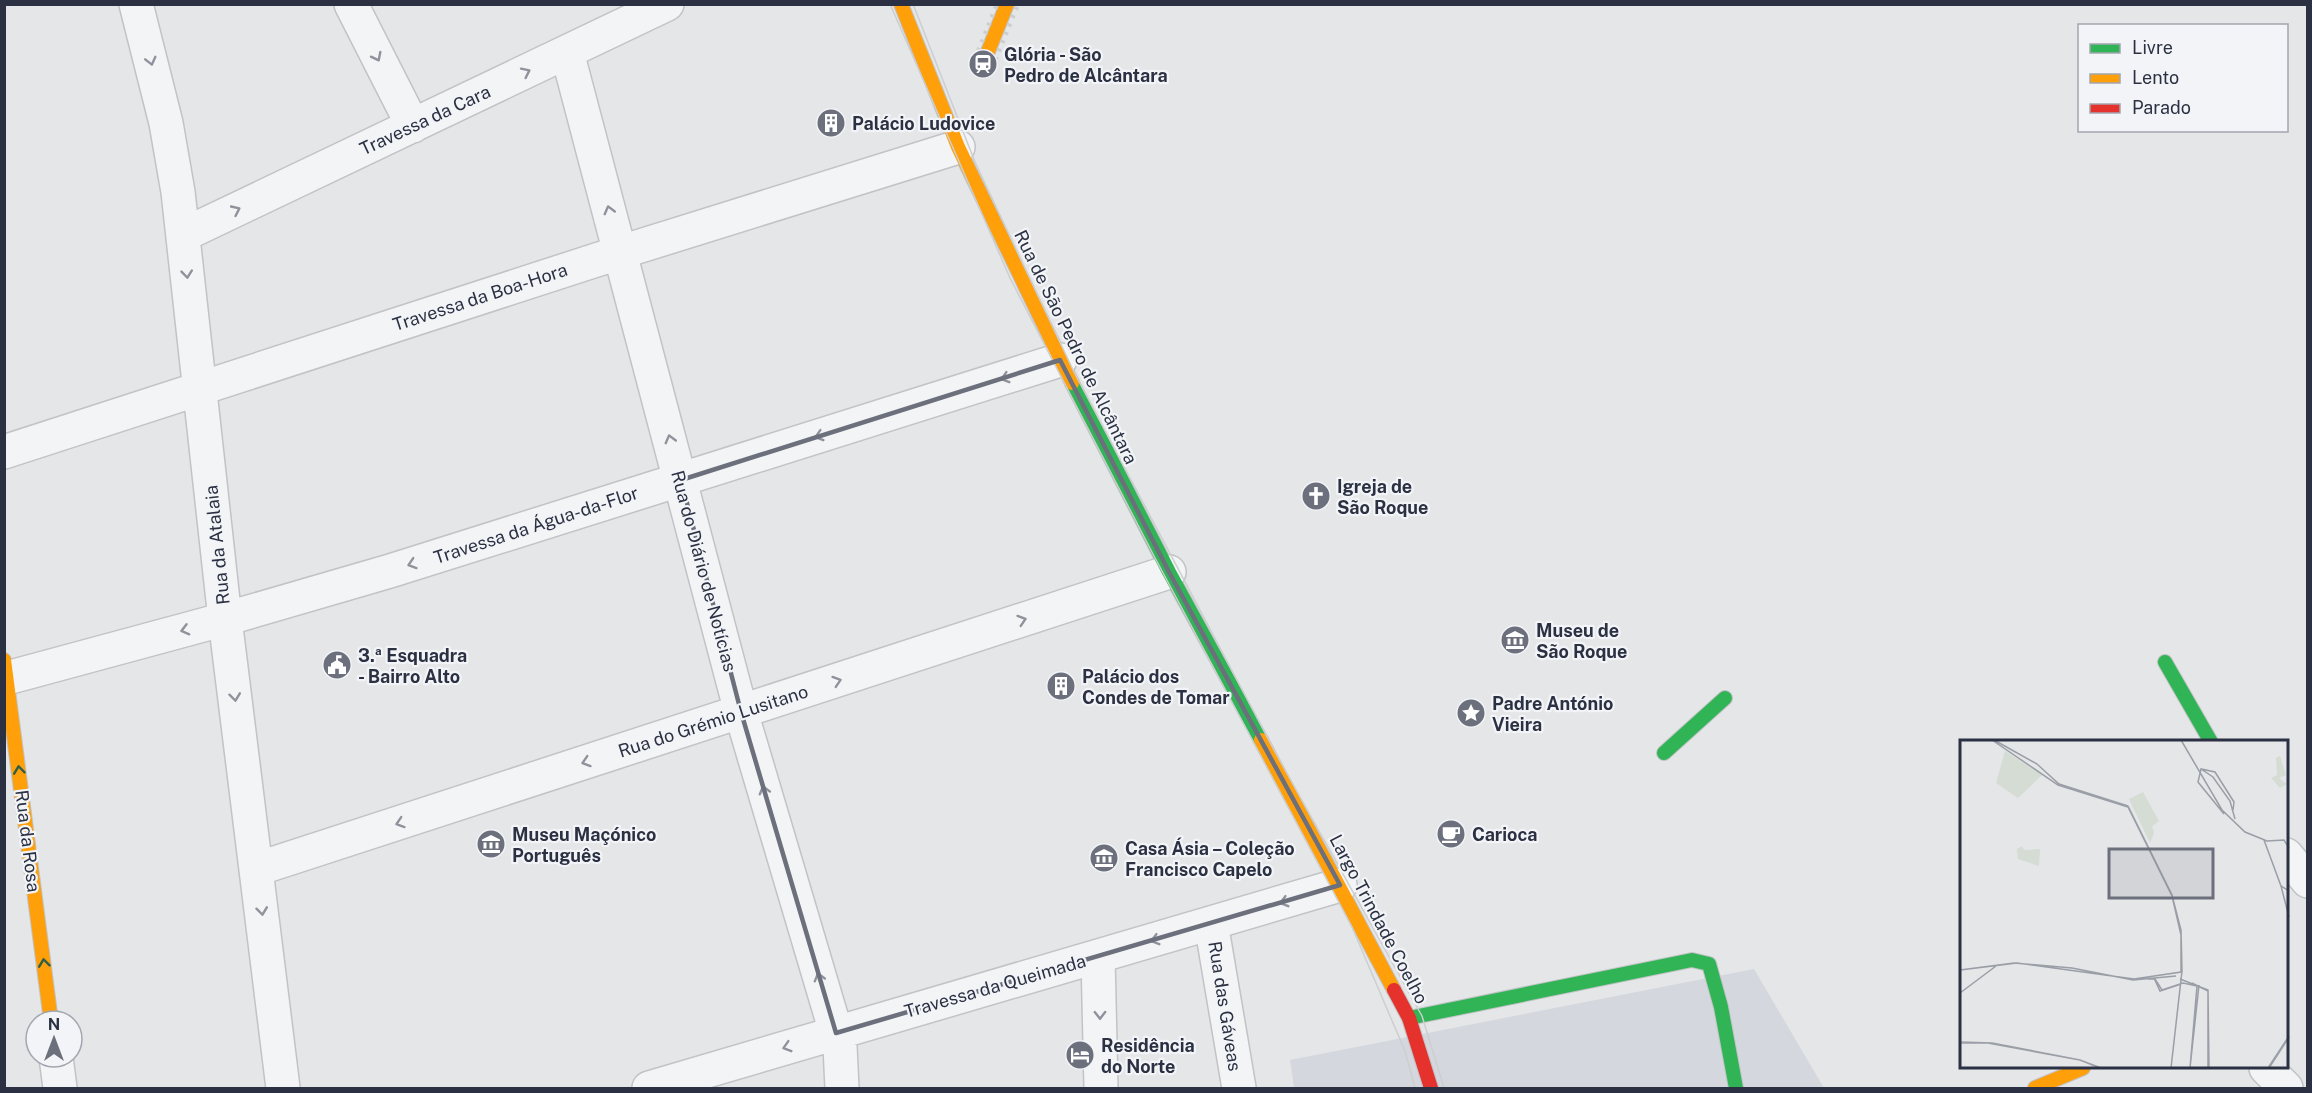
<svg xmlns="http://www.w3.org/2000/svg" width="2312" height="1093" font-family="'Public Sans',sans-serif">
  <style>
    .built { fill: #d4d7dd }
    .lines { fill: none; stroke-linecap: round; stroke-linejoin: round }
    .street-casing { stroke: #c1c3c6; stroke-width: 36 }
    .fast-casing { stroke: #c1c3c6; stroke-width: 16 }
    .slow-casing { stroke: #c1c3c6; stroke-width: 16 }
    .jam-casing { stroke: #c1c3c6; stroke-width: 16 }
    .street { stroke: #f3f4f5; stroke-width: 33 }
    .fast { stroke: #30b455; stroke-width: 14 }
    .slow { stroke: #ff9f0a; stroke-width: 14 }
    .jam { stroke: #e5322d; stroke-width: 14 }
    .tram { stroke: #cdced0; stroke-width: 1.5 }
    .rail { stroke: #cdced0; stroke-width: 4.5; stroke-dasharray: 3 6; stroke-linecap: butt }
    .oneway { stroke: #8f929c }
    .oneway2 { stroke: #2d5f49 }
    .marked { fill: none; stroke: #6c707c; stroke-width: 4.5; stroke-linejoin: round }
    .labels { text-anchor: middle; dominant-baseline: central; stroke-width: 4.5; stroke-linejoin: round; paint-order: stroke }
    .poi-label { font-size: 18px; font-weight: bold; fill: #2b3142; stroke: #f2f4f7; text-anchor: start }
    .street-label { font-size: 18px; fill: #2b3142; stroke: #f2f4f7 }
    .inset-road { fill: none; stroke: #9a9ea6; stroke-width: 1.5 }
    .view { fill: #6c707c; fill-opacity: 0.15; stroke: #6c707c; stroke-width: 3 }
    .inset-edge { fill: none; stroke: #2b3142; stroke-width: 3 }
  </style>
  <rect width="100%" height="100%" fill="#e4e6e8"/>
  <!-- built -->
  <path class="built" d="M1754,969L1824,1088H1294L1290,1060Z"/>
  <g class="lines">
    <!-- street casing -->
    <g class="street-casing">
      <path id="street" d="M136,4L166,123L178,192L225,619L283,1088
        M351,4L413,126
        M567,52L741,712L840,1046L842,1088
        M183,235L667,4
        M4,452L621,252L958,147
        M7,678L225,619L390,571L1060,360
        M2286,855L2308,881
        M257,869L1169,572
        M1211,923L1239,1088
        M1098,956L1101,1088
        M56,1057L60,1088
        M2266,1068L2286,1088
        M649,1088L1340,885"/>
    </g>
    <!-- fast casing -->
    <g class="fast-casing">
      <path id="fast" d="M1072,383L1169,572L1261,740
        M2165,662L2211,742
        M1664,753L1725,698
        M1409,1018L1692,960L1709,964L1721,1007L1736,1088"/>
    </g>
    <!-- slow casing -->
    <g class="slow-casing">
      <path id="slow" d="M901,4L958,147L1072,383
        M983,64L1007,4
        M4,660L51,1021
        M1261,740L1394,990
        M2035,1088L2083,1068"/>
    </g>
    <!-- jam casing -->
    <g class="jam-casing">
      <path id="jam" d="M1394,990L1409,1018L1431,1088"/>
    </g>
    <!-- street -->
    <use href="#street" class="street"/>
    <!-- fast -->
    <use href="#fast" class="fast"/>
    <!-- slow -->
    <use href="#slow" class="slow"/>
    <!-- jam -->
    <use href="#jam" class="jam"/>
    <!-- tram -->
    <path class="tram" d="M890,4L1010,278L1154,556L1352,927L1405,1051L1415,1088
      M913,4L975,162L1074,372L1274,750L1422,1016L1444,1088"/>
    <!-- rail -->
    <path class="rail" d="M975,59L997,4
      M992,68L1018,4"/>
  </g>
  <!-- one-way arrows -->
  <defs><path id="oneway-chevron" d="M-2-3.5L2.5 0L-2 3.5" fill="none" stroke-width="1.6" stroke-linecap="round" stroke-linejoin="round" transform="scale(1.5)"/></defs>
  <g class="oneway">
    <use href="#oneway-chevron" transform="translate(377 57) rotate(63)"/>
    <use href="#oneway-chevron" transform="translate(151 61) rotate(76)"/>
    <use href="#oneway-chevron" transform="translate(526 72) rotate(-26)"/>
    <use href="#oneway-chevron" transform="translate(236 210) rotate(-25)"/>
    <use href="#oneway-chevron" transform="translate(609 210) rotate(-105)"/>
    <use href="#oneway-chevron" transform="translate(187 274) rotate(84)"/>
    <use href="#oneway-chevron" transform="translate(1005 378) rotate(163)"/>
    <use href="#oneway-chevron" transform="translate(819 436) rotate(163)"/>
    <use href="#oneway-chevron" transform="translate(670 439) rotate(-105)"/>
    <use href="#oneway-chevron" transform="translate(412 564) rotate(162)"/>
    <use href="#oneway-chevron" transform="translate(1022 620) rotate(-18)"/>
    <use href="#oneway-chevron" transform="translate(185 630) rotate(165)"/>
    <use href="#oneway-chevron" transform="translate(837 681) rotate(-18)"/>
    <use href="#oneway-chevron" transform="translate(235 697) rotate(83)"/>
    <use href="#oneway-chevron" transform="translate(586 762) rotate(162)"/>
    <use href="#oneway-chevron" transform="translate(764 790) rotate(-106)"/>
    <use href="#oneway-chevron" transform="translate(400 823) rotate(162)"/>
    <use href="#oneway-chevron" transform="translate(1284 902) rotate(164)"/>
    <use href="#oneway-chevron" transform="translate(262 911) rotate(83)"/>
    <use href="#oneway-chevron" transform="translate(1155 940) rotate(164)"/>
    <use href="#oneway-chevron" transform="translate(819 977) rotate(-106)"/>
    <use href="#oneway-chevron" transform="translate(1100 1015) rotate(89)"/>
    <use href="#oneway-chevron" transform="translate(787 1047) rotate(163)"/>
  </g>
  <g class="oneway2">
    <use href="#oneway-chevron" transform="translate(19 770) rotate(-97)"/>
    <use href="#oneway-chevron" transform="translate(44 963) rotate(-97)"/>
  </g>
  <!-- marked area -->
  <path class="marked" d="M1060,360L1169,572L1340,885L836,1033L741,712L681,480Z"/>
  <!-- icons -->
  <defs>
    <g id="station-disc" transform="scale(1.5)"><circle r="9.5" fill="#6c707c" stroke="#f2f4f7"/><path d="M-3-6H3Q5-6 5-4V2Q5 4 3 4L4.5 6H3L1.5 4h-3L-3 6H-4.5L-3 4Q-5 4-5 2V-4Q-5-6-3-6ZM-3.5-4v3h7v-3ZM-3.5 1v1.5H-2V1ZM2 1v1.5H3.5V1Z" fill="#fff"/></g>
    <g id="building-disc" transform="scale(1.5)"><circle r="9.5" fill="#6c707c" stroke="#f2f4f7"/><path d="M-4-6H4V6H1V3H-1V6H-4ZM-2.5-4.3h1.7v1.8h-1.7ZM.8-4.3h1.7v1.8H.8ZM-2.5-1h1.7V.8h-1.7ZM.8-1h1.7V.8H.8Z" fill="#fff"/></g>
    <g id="church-disc" transform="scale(1.5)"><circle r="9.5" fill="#6c707c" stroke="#f2f4f7"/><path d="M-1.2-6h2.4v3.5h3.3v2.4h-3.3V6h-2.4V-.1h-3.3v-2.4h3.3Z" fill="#fff"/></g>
    <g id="museum-disc" transform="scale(1.5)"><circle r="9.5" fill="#6c707c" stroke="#f2f4f7"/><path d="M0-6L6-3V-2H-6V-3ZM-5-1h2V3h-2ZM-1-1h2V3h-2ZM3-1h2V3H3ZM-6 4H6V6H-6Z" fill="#fff"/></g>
    <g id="civic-disc" transform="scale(1.5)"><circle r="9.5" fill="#6c707c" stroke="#f2f4f7"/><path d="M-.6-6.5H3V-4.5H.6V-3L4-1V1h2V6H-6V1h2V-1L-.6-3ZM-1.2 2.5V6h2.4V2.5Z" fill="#fff"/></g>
    <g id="sight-disc" transform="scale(1.5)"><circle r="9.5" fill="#6c707c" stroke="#f2f4f7"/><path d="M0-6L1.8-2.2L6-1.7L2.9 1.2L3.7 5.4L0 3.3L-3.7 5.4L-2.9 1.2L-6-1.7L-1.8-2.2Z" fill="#fff"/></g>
    <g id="cafe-disc" transform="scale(1.5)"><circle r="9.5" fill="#6c707c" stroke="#f2f4f7"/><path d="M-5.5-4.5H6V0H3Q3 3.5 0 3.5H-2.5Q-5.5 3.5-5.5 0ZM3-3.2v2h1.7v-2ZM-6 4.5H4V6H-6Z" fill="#fff"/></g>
    <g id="hotel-disc" transform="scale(1.5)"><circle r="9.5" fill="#6c707c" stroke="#f2f4f7"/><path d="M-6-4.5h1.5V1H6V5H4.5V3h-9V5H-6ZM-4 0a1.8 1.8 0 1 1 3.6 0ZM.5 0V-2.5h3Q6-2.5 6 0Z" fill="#fff"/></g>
  </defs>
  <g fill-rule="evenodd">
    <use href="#station-disc" x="983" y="64"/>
    <use href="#building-disc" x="831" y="123"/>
    <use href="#church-disc" x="1316" y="496"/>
    <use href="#museum-disc" x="1515" y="640"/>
    <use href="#civic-disc" x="337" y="665"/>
    <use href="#building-disc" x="1061" y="686"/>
    <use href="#sight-disc" x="1471" y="713"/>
    <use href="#cafe-disc" x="1451" y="834"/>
    <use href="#museum-disc" x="491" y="844"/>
    <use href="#museum-disc" x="1104" y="858"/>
    <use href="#hotel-disc" x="1080" y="1055"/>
  </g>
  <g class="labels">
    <!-- poi labels -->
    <g class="poi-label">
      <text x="1004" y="54">Glória - São<tspan x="1004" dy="21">Pedro de Alcântara</tspan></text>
      <text x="852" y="123">Palácio Ludovice</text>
      <text x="1337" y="486">Igreja de<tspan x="1337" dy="21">São Roque</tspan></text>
      <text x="1536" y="630">Museu de<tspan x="1536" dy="21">São Roque</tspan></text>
      <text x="358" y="655">3.ª Esquadra<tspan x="358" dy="21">- Bairro Alto</tspan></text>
      <text x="1082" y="676">Palácio dos<tspan x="1082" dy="21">Condes de Tomar</tspan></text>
      <text x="1492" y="703">Padre António<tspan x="1492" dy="21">Vieira</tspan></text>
      <text x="512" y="834">Museu Maçónico<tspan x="512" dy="21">Português</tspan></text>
      <text x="1472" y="834">Carioca</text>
      <text x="1125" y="848">Casa Ásia – Coleção<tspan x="1125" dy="21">Francisco Capelo</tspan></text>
      <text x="1101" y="1045">Residência<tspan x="1101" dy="21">do Norte</tspan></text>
    </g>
    <!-- street labels -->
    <g class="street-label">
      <text transform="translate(425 120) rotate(-25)">Travessa da Cara</text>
      <text transform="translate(480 297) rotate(-18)">Travessa da Boa-Hora</text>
      <text transform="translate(1076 347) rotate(64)">Rua de São Pedro de Alcântara</text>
      <text transform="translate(536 525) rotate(-18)">Travessa da Água-da-Flor</text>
      <text transform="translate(217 545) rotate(-96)">Rua da Atalaia</text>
      <text transform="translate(704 571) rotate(75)">Rua do Diário de Notícias</text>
      <text transform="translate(713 721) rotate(-18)">Rua do Grémio Lusitano</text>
      <text transform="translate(28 841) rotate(83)">Rua da Rosa</text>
      <text transform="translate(1379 919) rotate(62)">Largo Trindade Coelho</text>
      <text transform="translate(995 986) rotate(-16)">Travessa da Queimada</text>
      <text transform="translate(1225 1006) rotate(81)">Rua das Gáveas</text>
    </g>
  </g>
  <!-- overview -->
  <g transform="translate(1960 740)">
    <rect width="328" height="328" fill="#e4e6e8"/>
    <path d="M45,11L82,35L58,58L36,43ZM320,16L326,35L319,38L327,44L320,48L311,38L317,35L316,18ZM183,52L199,81L192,86L194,93L190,103L169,59ZM62,106L64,110L80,109L79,126L58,119L57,109Z" fill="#d4dcd4"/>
    <path class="inset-road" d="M34,0L77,24L99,44L168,66M221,0L262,70L285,92L307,101L324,100L329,108M241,29L253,37L270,61L275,79M168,66L212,155L221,190L222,231L211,328M264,74L238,42L241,29L255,32L274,62L273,70M304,100L321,146L329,151M321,146L329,177M0,230L54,223L112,228L173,240L216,236M0,230L57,223L174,239L221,232V195L212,156L168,67L98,45L32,0M194,238L200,251L221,244M188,239H195L202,250L223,243L237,246L230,328M220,239L248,250L249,328M232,243L248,251V328M0,253L36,226M0,302L32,303L120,320L141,328M0,303H28L120,320L140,328M230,328L239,245M308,328L329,296M309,328L329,297"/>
    <path class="view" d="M149,109H253V158H149Z"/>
    <rect width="328" height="328" class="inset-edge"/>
  </g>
  <!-- border -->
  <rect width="2312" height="1093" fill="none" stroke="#2b3142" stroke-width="12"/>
  <!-- legend -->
  <rect x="2078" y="24" width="210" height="108" fill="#f2f4f7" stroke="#a2a6af" stroke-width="1.5"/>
  <rect x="2090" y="44" width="30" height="9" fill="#30b455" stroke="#a2a6af" stroke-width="1.5"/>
  <text x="2132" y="54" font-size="18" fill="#2b3142">Livre</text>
  <rect x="2090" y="74" width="30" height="9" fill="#ff9f0a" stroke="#a2a6af" stroke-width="1.5"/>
  <text x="2132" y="84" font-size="18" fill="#2b3142">Lento</text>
  <rect x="2090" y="104" width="30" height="9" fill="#e5322d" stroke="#a2a6af" stroke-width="1.5"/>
  <text x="2132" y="114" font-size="18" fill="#2b3142">Parado</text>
  <!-- north arrow -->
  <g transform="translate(54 1039)"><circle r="28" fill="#f2f4f7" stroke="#a2a6af" stroke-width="1.5"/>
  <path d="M0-4.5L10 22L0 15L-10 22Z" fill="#6c707c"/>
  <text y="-9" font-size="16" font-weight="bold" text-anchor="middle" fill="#2b3142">N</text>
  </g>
</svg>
